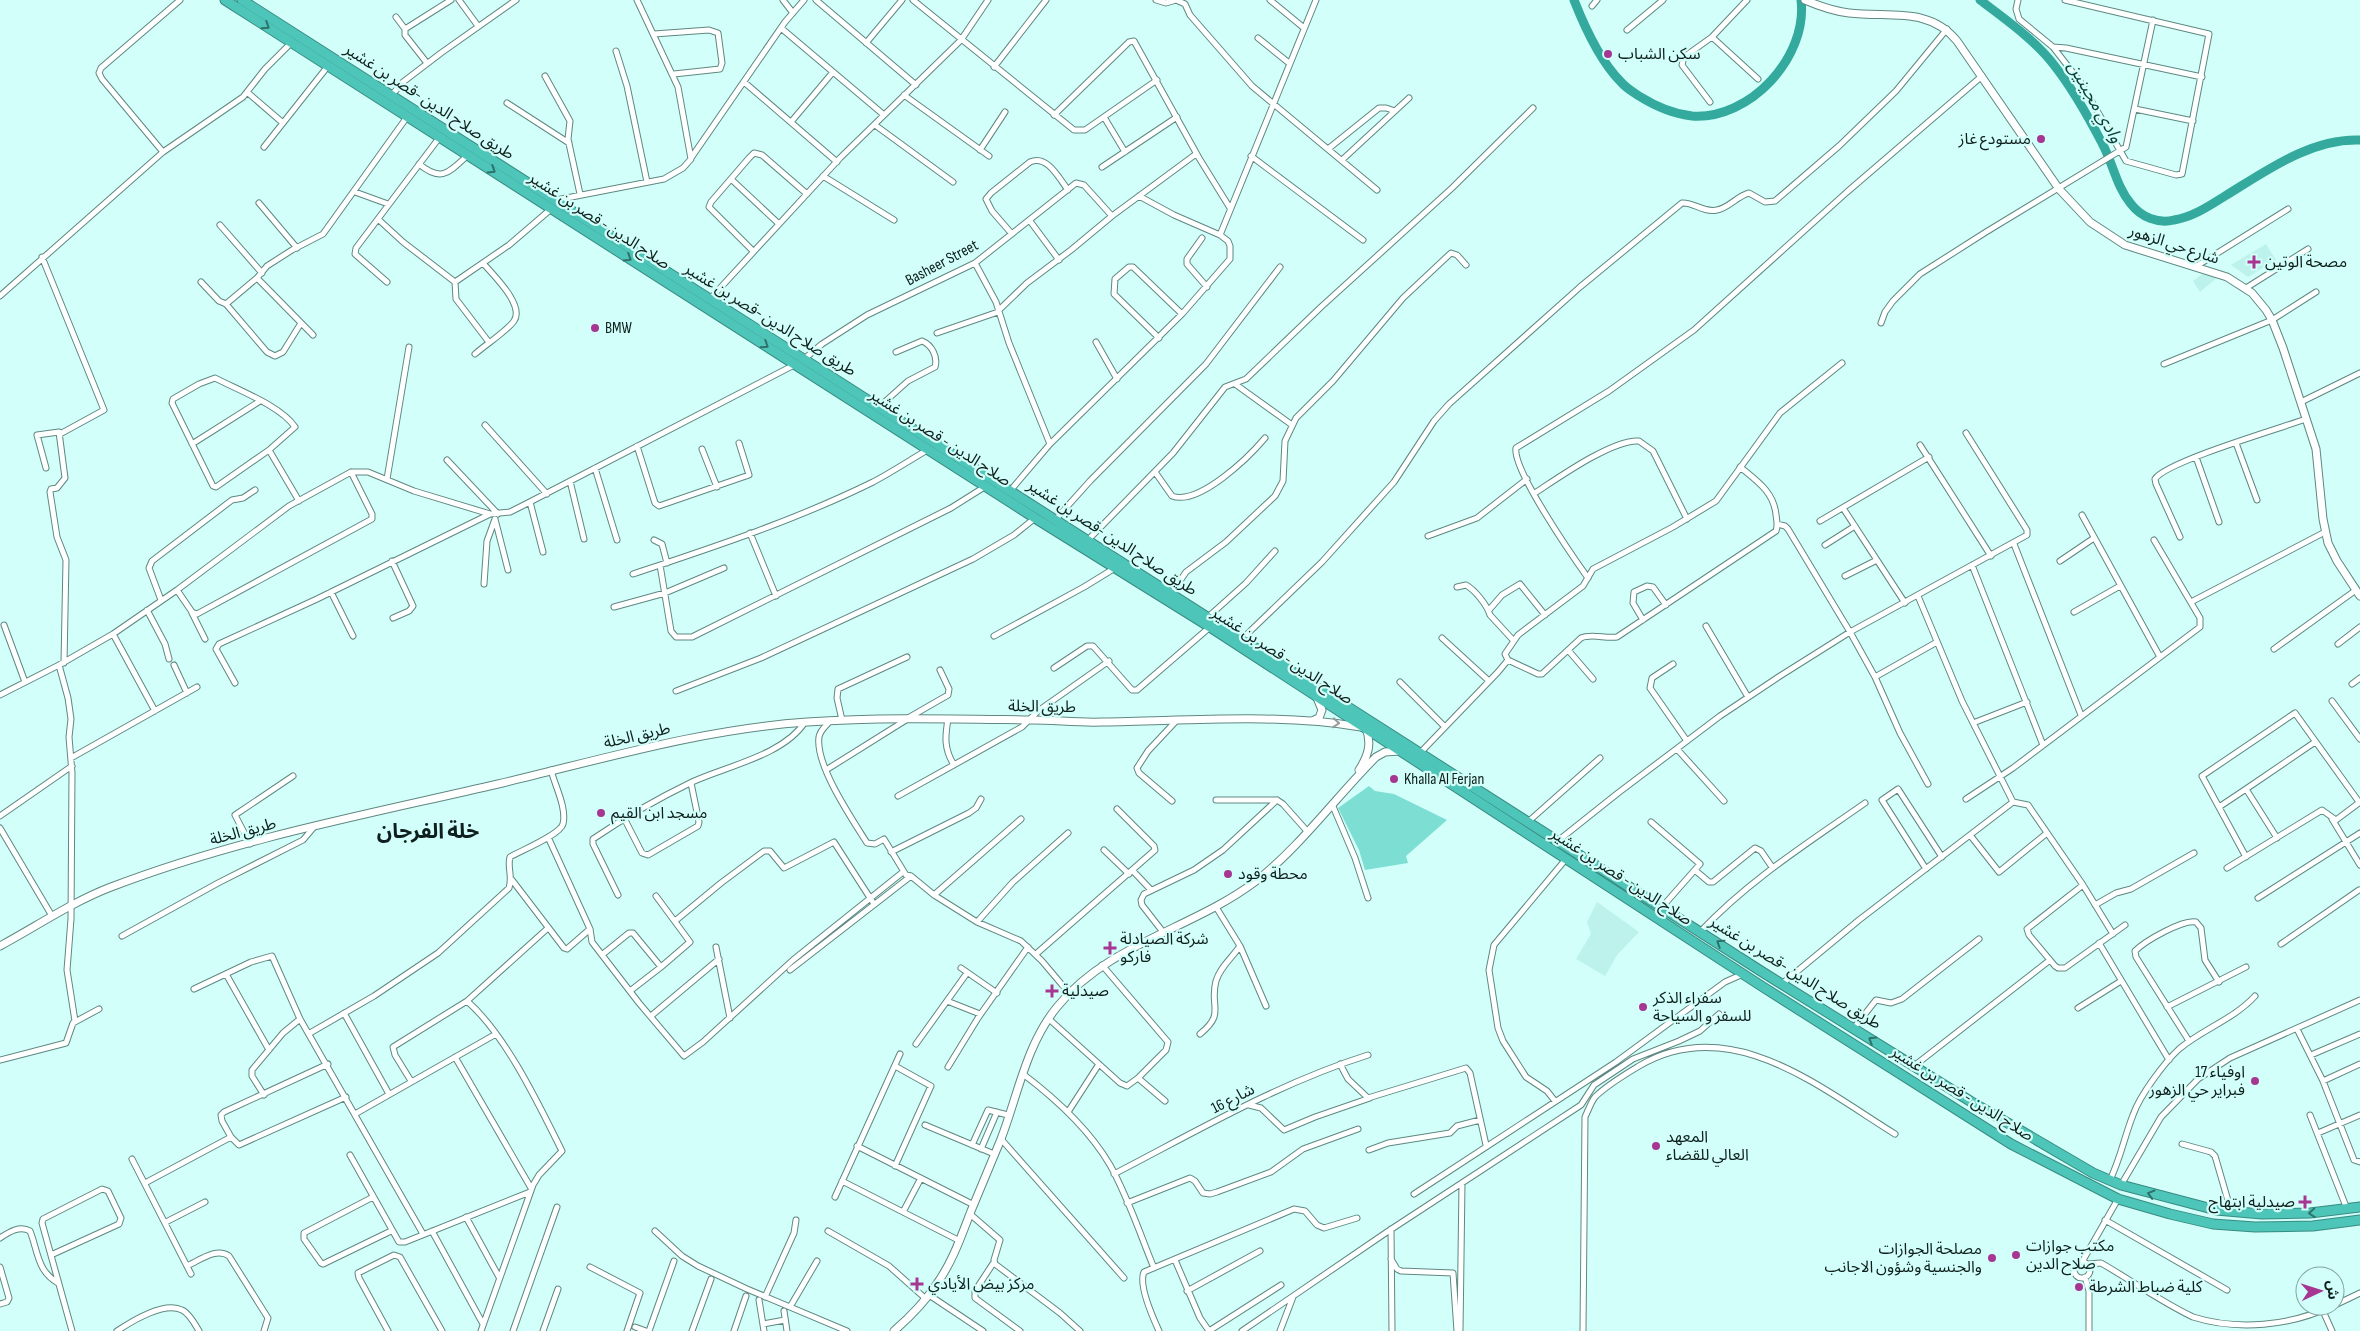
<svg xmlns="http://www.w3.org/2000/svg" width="2360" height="1331" font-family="'Sofia Sans Condensed','Noto Sans Arabic',sans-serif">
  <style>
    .built { fill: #bcf2eb }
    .green { fill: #7ddfd4 }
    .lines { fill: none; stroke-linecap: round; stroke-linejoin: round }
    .river { stroke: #34a99e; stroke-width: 9 }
    .street-casing { stroke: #5f8882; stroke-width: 7 }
    .secondary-casing { stroke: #5f8882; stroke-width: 9 }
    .highway-casing { stroke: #388b82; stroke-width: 11 }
    .street { stroke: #fff; stroke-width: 5 }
    .secondary { stroke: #fff; stroke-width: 7 }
    .highway { stroke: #4ec5b9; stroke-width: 9 }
    .oneway { stroke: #2e726b }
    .oneway2 { stroke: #939a99 }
    .poi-dot { fill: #a73692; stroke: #d2fff9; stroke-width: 2 }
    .labels { text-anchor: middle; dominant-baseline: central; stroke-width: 4.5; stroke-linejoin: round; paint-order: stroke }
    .poi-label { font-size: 16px; fill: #0e1f1d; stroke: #d2fff9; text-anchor: start }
    .street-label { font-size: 16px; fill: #0e1f1d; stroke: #d2fff9 }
    .water-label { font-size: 18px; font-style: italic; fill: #0a3f3a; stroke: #d2fff9 }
    .district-label { font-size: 21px; font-weight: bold; fill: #0e1f1d; stroke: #d2fff9 }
  </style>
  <rect width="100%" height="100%" fill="#d2fff9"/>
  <!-- built -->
  <path class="built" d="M2266,244L2276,260L2248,277L2231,265Z
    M2205,272L2219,276L2200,292L2193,281Z
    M1597,902L1639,932L1617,955L1605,976L1576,959L1591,934L1587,922Z"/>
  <!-- green -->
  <path class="green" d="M1369,786L1375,791L1394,794L1447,820L1406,856L1408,863L1365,870L1359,850L1338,808Z"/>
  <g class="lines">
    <!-- river -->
    <path class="river" d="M1574,0C1585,28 1600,61 1621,82C1626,88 1633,92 1639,96C1655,106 1673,114 1692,116C1750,120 1808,57 1801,0
      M1980,0C2005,19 2035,40 2054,65C2073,89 2088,116 2102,143C2113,163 2116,186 2131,204C2141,217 2158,224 2174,220C2193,217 2209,206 2225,196C2266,171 2311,138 2360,140"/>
    <!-- street casing -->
    <g class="street-casing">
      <path id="street" d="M459,0L478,26
        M783,0L793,13
        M816,0L916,85
        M913,0L1074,130H1085L1157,80
        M1156,0L1166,3L1176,0
        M1176,0L1185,4L1190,15L1252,86L1377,190
        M1270,0L1304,28
        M2018,0L2016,9L2019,19L2053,47L2081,83L2126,161L2176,175L2182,174L2209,34L2065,0
        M1592,6L1597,0
        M396,17L405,29V35L427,63
        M781,28L884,115
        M405,29L451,0
        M1627,30L1663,0
        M654,34L709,30L718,33L722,63L720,69L674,74
        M1712,37L1758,79
        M1258,38L1289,63
        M866,43L902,0
        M2053,47L2066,48L2202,77
        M616,51L627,86L647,182
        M994,67L1046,0
        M545,76L570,121L568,139L580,194
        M744,82L837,162
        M247,92L283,123
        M904,95L989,156
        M391,96L403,82L441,53L516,0
        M1710,102L1682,65L1684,57L1712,37L1747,0
        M507,103L569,143
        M2135,109L2193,121
        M1054,115L1129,42L1134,41L1199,158L1230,208
        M1104,117L1125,152
        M791,122L833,72
        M875,125L953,182
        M264,147L328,66
        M1328,149L1379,108H1386L1395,111
        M980,150L1005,112
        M163,152L102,79L99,73L101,68L180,0
        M1251,156L1363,240
        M691,158L785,22L804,0
        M1342,160L1409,98
        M419,164C442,183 449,172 468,155
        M1102,167L1177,117
        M823,176L894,220
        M731,179L779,224
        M355,192L388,204
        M556,200L664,179L683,168L691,159L678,87L637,0
        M259,203L297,248
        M378,219L403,242L455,282
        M1030,221L1059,260
        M220,225L262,273
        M1012,234L992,211L986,199L991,193L1030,162C1047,154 1059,178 1068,190
        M1220,235L1316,0
        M1202,238L1187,259V264L1207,287
        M753,251L709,207L711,202L749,158L754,153L762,155L807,194
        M42,257L104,410L60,434
        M975,263L996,302L1009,343L1050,444
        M2195,267L2288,209
        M257,278L313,335
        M201,282L219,301L226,304L257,278L267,266L292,250L323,234L407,117
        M387,282L355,254L356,248L439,138
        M2246,288L2308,249
        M0,296L163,152L243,97L265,69L291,43
        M710,299L840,158L961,40L988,0
        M226,304L267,352L275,356L283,352L301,323
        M999,310L1027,283L1071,250L1112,216L1196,154
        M1881,323L1885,312L1893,301L1920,274L1986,232L2126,147L2153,20
        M937,333L998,312
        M1159,338L1114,294L1115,279L1129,267H1133L1182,314
        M488,341L456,299L455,282L509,245L551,209
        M1096,342L1117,379
        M475,354C485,345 507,331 514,321C525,305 493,275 483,263
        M803,360L822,344L867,315L975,263L1076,183L1084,185L1112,216
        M2164,364L2272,320L2316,292
        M215,378C238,390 281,406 295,427L269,450L216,487L213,486L172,403L173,399L199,384Z
        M1235,384L1292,425
        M2301,402L2360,373
        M879,407L908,381L935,367C938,357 932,345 922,341L896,352
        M485,425L547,494
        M2236,443L2257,500
        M192,444L260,401
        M1920,445L1991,556
        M637,446L655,503L659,506L749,475L739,443
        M702,449L717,487
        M269,450L299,501
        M2196,457L2219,522
        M447,460L498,514
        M46,468L37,435L59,432L65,478L57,488L51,489L50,492L57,537L66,560L64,663
        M595,468L617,540
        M1155,472L1172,496C1199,506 1249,457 1265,438
        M387,479L409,347
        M570,481L584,539
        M1010,491L1050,444L1182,314L1230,259V246L1228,241L1220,235L1174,215L1139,196
        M1535,493C1558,478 1613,439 1639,441L1653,451L1687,519
        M530,502L543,552
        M1843,508L1905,603
        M2082,515L2160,657
        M495,519L508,570
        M1055,520L1090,481L1206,364L1280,267
        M1820,521L1929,457
        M1777,524L1785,526L1788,529L1850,632L1875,677L1900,733L1928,784
        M750,533L776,596
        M1428,536L1477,518L1527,479
        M2180,537L2156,484L2155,479C2165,462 2281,428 2306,419
        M654,540L662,544L667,563
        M1087,541L1173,453L1225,387L1246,379L1321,307L1452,188L1533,108
        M2014,544L2081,715
        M1825,545L1855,526
        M392,561L413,606L409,611L393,618
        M2060,561L2094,538
        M660,565L671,631L676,637H692L951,508L986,486
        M1972,565L2043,745
        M633,574C714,547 796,520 873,482C892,472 910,460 929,449
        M1845,576L1877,560
        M1588,578C1573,557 1512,469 1516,448L1609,391L1694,330L1847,192L1982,76
        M484,584L487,541L495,519
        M1457,587L1466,585C1475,590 1487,605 1490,615L1513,640
        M177,590L192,612L197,614L372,519V514L351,472
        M331,592L353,636
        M1171,594L1186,572L1226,542L1275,496L1283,481L1285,441L1296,418L1333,381L1403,298L1451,253L1457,255L1466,265
        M161,600L149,568L152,561L232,500L243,498L255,490
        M2191,602L2325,532
        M614,607L665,593L724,568
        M147,610L165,644L169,659
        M1489,610L1502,595L1520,584L1545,615
        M2074,612L2120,586
        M192,613L205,639
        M1208,617L1246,583L1275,551
        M1643,620L1633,603L1634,592L1647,586L1653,587L1666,605
        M4,625L25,682
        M1706,626L1748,697
        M113,634L155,711
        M994,636L1084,587L1115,568
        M1442,638L1489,681
        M1242,639L1322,562L1394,482L1434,421L1449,404L1580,287L1682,203C1694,202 1703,213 1717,210C1729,208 1737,196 1749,193L1765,202L1775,201L1839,146L1896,91L1947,29
        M2338,644L2360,627
        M2274,649L2356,590
        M1568,650L1593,679
        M1508,660L1538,674H1542L1581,638C1591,633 1606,639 1617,637L1776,531C1778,526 1777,521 1776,515C1774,492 1757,481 1740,467
        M1673,664L1652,678L1650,688L1687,741
        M174,665L187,693
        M1054,668L1087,646H1093L1132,690H1137L1210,627
        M1875,677L1937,642
        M1400,682L1444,726
        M235,683L216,649L219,644L317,599L490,514L510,512L524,505L796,364
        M2352,684L2360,678
        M676,691L761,658L973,559L1014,535L1035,518
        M0,695L59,665
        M2332,701L2360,739
        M908,718L948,695L949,689L940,670
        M948,719C945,737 944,749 954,765
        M842,720L837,698L838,689L907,657
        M830,721C826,726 820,730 819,737C815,765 852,819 867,843L875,844L884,839L906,875L911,876L934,895L977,922L1021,941L1042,961L1069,993
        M1973,723L2027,702
        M1677,749L1724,801
        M1420,753L1498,672L1508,660L1505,654L1518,635L1583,586L1593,569L1673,527L1716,501L1780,413L1842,363
        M71,758L197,687
        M826,770L906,720
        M898,796L1022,727L1038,711L1109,661
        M1966,799L2013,768L2200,627V618L2154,540
        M1216,800H1277L1283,804L1307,831
        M1172,801L1139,773L1137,768L1148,751L1177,720
        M2013,802L2028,805L2083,885L2113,934
        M1332,804L1355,858L1368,898
        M2219,807L2246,789
        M0,816L72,766
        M2332,819L2360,865
        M625,820L642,853L648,855L698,826L699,822L691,783
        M1529,821L1600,758
        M1651,822L1700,864L1663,906
        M0,828L52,916
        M1970,835L1999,872L2047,833
        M548,837L590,929L592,942L639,1003L684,1056L703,1042L793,960L903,872
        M2277,838L2246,789L2315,742
        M1559,840L1618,793L1720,716L1780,676L1850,632L2027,535V530L1966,433
        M250,844L235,815L293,776
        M1104,850L1129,874
        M891,852L969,813L976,808L981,799
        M2246,857L2202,776L2295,713L2359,802
        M2227,868L2322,810L2336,820L2360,802
        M1926,869L1882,800L1898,789L1942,857
        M1133,871L1151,890
        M1696,871L1709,882H1713L1755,848L1761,851L1772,867
        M512,880L564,948L567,949L590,929
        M2083,885L2027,929L2029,935L2055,966L2058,968H2065L2125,925
        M618,895L593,844V839C624,818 659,798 692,782C727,766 784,755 805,722
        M934,895L1021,819
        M656,896L690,942L661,967
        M2258,898L2360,833
        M2095,905L2116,893L2131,889L2194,853
        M1216,907L1240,946L1266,1006
        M675,921L721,883L764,851H770L784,868L834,842L874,904
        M977,922L1013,882L1068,833
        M1701,931C1749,880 1808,843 1865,803
        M1163,932L1142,905L1141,900L1144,894L1194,870L1223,850L1277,800
        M122,936L218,883L303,840L314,827
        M2099,943L2169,1060
        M2281,944L2359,890
        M716,947L730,1018
        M603,954L629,933H633L661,967L630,991
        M1036,954L1155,850L1154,846L1117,809
        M1102,965L1168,1042L1166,1050L1138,1078
        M961,968L997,993
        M790,970L911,876
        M226,974L269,1050
        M1783,983L1859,920L2013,802L1962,701L1918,596
        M194,989L251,962L272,956L300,1019
        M467,1001L548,928
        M947,1001L980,1014
        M2167,1007L2246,967
        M2078,1008L2121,981
        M344,1013L389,1094
        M651,1016L719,959
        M1049,1019L1120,1083L1127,1086L1138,1078L1165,1101
        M75,1021L67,970L71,919L72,773L69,737L71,719L68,698L59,665L113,634L177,590L289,506L351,472H368L414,491L490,514
        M1854,1028L1876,1000L1891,1003L1902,999L1979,939
        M2297,1029L2323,1081L2354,1160L2360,1162
        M310,1033L374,996L438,953L509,888C513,876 507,868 510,857C520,851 560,835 563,824C567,808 555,786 551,770
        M1200,1034C1226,1013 1209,1007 1216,981C1220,967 1232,958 1240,946
        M2189,1041L2136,957L2135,951C2145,941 2183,919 2196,922L2201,928L2205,960L2219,982
        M916,1044L967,973
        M2311,1055L2360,1034
        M455,1057L531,1188
        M0,1060L66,1043L73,1023L99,1009
        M328,1064L224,1112L221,1115L222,1121L231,1137L239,1145L346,1097
        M1340,1064L1348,1079L1368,1098L1466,1068L1470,1073L1486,1145
        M895,1066L931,1086L895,1166
        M1914,1066L2050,960
        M948,1067L978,1018L1028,947
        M1023,1074C1056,1099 1089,1129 1110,1165C1128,1197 1140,1234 1154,1268
        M411,1081L395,1055L393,1047L467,1001C506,1035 539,1105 562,1151L539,1175L533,1185L481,1331
        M2323,1081L2360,1064
        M264,1095L252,1076V1070L283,1033L300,1019L423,1234
        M1555,1101L1547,1091L1526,1077L1503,1041L1498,1028L1489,970L1494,945L1566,859
        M1249,1105L1261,1108L1284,1130L1315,1117L1370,1098
        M1068,1112L1099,1064
        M355,1114L496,1034
        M2310,1115L2347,1209
        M925,1125L994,1154
        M2318,1133L2360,1115
        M1001,1139L1124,1278
        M2182,1144L2211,1152L2215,1156L2231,1211
        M972,1145L988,1110L1008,1115
        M857,1146L974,1205
        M981,1149L997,1112
        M1369,1150L1388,1143L1450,1133L1457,1126L1480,1120
        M350,1155L399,1242H405L530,1192
        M132,1159L191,1274
        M1114,1174C1197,1131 1279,1083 1368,1055
        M2110,1180C2121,1157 2124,1138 2133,1115C2140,1095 2164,1063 2179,1049C2203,1029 2234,1019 2255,996
        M842,1181L960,1241
        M145,1183L231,1137
        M2121,1185L2161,1117L2198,1079L2230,1058L2360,1000
        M1414,1194L1616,1062L1725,982L1743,974
        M373,1197L304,1233V1239L321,1263L323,1264L391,1231
        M835,1197L900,1054
        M1127,1203L1190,1178L1195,1181L1203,1193L1210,1194L1217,1192L1271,1172L1303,1149L1358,1129
        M903,1212L921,1178
        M970,1214L1000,1240L994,1260L995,1264L1060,1313L1080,1331
        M466,1217L499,1277
        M2105,1220L2227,1290
        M166,1222L205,1202
        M1391,1229L1392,1331
        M432,1231L483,1324
        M655,1231L682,1256L698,1266L747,1289L847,1331
        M828,1231L889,1266L926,1299
        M0,1238C9,1232 20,1225 30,1231C38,1251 37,1271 58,1283
        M51,1255L119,1224L121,1218L108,1191L102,1189L43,1219L42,1223L72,1331
        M1391,1259L1397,1269L1401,1271L1453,1273L1457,1331
        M1175,1260L1200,1318L1209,1331L1281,1285
        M2074 1270a8 8 0 1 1 16 0a8 8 0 1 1-16 0Z
        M994,1262L975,1291V1298L1020,1331
        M2082,1262L2118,1199
        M2087,1264L2101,1263C2131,1280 2161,1302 2193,1317C2238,1331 2290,1326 2332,1306
        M187,1266C200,1260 217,1247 229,1256L268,1318L264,1331
        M0,1267L9,1298L7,1302L0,1304
        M590,1267L640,1293L627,1331
        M2085,1277L2089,1291V1331
        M1187,1291L1260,1251
        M929,1295L983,1331
        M765,1297L794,1233L796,1220
        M759,1300L764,1331
        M2335,1305L2360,1293
        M790,1307L817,1261
        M784,1311L787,1331
        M2323,1311L2332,1331
        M763,1324L785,1320
        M635,1327L646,1331
        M117,1331C132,1321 165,1301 182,1310C189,1313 195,1324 199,1331
        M388,1331L359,1278L358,1273L394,1255L400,1257L442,1331
        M513,1331L557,1207
        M543,1331L558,1289
        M649,1331L674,1261
        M692,1331L711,1279
        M734,1331L746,1296
        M1159,1331C1153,1318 1138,1285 1144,1272L1294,1209L1305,1211L1317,1225L1324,1228L1357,1218
        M1242,1331L1387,1232L1581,1105L1594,1085L1633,1059L1679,1041L1700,1031L1719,1014
        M1280,1331L1293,1297
        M1460,1331L1462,1183
        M1583,1331L1585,1117C1588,1111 1591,1102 1595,1097C1607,1085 1624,1075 1639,1066C1730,1012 1819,1087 1895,1134"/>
    </g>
    <!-- secondary casing -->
    <g class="secondary-casing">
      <path id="secondary" d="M1805,0C1819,6 1833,11 1849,13C1888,18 1929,6 1957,41L2059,189L2090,222L2125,245L2227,277L2252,293L2266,310L2272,320L2283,348L2316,449L2323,519L2328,543L2337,561L2360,596
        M1312,721L1319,718L1322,710L1317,698
        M1359,770C1368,756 1372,744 1366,728
        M0,946C37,926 72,902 111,887C236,839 369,814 498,784C600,760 702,729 807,722C882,717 957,719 1032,720C1055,720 1079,723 1102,722C1187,721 1278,713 1361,727
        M894,1331C910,1317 924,1303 936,1285C952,1263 961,1237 971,1211C981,1187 991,1163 1001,1139C1018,1095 1026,1045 1057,1007C1109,943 1193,929 1256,881C1299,848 1337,796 1376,757L1385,752L1400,751"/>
    </g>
    <!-- highway casing -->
    <g class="highway-casing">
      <path id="highway" d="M225,0L1035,518L1210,627L1763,987L2011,1144L2118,1199L2170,1214L2213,1224L2255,1227L2313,1226L2360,1220
        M242,0L1764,973L1970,1101L2093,1173L2121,1185L2216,1210L2262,1214L2310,1213L2360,1207"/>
    </g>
    <!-- street -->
    <use href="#street" class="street"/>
    <!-- secondary -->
    <use href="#secondary" class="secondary"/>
    <!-- highway -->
    <use href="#highway" class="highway"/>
  </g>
  <!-- one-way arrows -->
  <defs><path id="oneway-chevron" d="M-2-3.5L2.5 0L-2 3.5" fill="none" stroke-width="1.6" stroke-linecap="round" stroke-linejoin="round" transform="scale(1.25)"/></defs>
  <g class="oneway">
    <use href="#oneway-chevron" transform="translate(266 26) rotate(33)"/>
    <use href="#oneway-chevron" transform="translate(492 170) rotate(32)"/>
    <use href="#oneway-chevron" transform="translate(628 258) rotate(32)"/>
    <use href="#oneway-chevron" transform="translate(765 345) rotate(33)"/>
    <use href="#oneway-chevron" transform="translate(1720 943) rotate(-147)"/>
    <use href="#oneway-chevron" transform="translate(1872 1040) rotate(-148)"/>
    <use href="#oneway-chevron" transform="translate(2151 1194) rotate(-164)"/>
    <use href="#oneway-chevron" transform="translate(2312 1213) rotate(176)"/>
  </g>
  <use class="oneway2" href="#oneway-chevron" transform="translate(1336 723) rotate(5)"/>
  <!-- markers -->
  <g class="poi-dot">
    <circle cx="1608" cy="54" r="5"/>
    <circle cx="2041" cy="139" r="5"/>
    <path d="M2251.5 254.5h5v5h5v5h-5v5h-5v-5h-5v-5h5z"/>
    <circle cx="595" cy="328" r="5"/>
    <circle cx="1394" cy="779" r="5"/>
    <circle cx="601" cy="813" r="5"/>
    <circle cx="1228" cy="874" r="5"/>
    <path d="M1107.5 940.5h5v5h5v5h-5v5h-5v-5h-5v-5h5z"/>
    <path d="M1049.5 983.5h5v5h5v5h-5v5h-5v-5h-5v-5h5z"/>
    <circle cx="1643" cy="1007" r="5"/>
    <circle cx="2255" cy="1081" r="5"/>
    <circle cx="1656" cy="1146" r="5"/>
    <path d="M2302.5 1194.5h5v5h5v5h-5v5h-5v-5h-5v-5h5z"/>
    <circle cx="2016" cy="1255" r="5"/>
    <circle cx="1992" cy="1258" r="5"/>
    <path d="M914.5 1276.5h5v5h5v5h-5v5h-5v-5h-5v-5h5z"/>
    <circle cx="2079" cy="1287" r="5"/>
  </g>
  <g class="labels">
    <!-- poi labels -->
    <g class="poi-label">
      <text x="1618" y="54">سكن الشباب</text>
      <text x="2031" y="139" text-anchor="end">مستودع غاز</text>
      <text x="2265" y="262">مصحة الوتين</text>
      <text x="605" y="328">BMW</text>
      <text x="1404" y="779">Khalla Al Ferjan</text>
      <text x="611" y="813">مسجد ابن القيم</text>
      <text x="1238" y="874">محطة وقود</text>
      <text x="1120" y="939">شركة الصيادلة<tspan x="1120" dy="18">فاركو</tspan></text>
      <text x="1062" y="991">صيدلية</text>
      <text x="1653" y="998">سفراء الذكر<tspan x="1653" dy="18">للسفر و السياحة</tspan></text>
      <text x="2245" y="1072" text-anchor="end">اوفياء 17<tspan x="2245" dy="18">فبراير حي الزهور</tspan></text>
      <text x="1666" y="1137">المعهد<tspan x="1666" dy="18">العالي للقضاء</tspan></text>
      <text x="2295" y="1202" text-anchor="end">صيدلية ابتهاج</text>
      <text x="2026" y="1246">مكتب جوازات<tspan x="2026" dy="18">صلاح الدين</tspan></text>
      <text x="1982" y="1249" text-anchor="end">مصلحة الجوازات<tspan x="1982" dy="18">والجنسية وشؤون الاجانب</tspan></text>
      <text x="928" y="1284">مركز بيض الأيادي</text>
      <text x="2089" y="1287">كلية ضباط الشرطة</text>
    </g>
    <!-- street labels -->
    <g class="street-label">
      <text transform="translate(429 102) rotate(33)">طريق صلاح الدين -قصر بن غشير</text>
      <text transform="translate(599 221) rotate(33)">صلاح الدين - قصر بن غشير</text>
      <text transform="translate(2174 245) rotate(18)">شارع حي الزهور</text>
      <text transform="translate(942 263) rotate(-28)">Basheer Street</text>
      <text transform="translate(770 320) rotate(32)">طريق صلاح الدين -قصر بن غشير</text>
      <text transform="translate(940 438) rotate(33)">صلاح الدين - قصر بن غشير</text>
      <text transform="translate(1112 538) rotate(33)">طريق صلاح الدين -قصر بن غشير</text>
      <text transform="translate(1282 656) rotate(33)">صلاح الدين - قصر بن غشير</text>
      <text transform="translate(1042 707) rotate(1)">طريق الخلة</text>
      <text transform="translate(637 736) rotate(-13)">طريق الخلة</text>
      <text transform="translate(243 832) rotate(-15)">طريق الخلة</text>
      <text transform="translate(1621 877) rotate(33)">صلاح الدين - قصر بن غشير</text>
      <text transform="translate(1795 973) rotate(32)">طريق صلاح الدين -قصر بن غشير</text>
      <text transform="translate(1962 1094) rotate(32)">صلاح الدين - قصر بن غشير</text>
      <text transform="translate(1233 1099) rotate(-27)">شارع 16</text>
    </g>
    <!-- water labels -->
    <g class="water-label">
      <text transform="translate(2095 102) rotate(60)">وادي مجينين</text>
    </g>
    <!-- district labels -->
    <g class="district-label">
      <text x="428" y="831">خلة الفرجان</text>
    </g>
  </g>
  <!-- north arrow -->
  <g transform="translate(2320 1291) rotate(86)"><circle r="24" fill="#d2fff9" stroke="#84a5a1"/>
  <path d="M0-4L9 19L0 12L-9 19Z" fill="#a73692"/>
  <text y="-8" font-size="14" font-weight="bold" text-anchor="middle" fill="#0e1f1d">ش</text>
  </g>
</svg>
